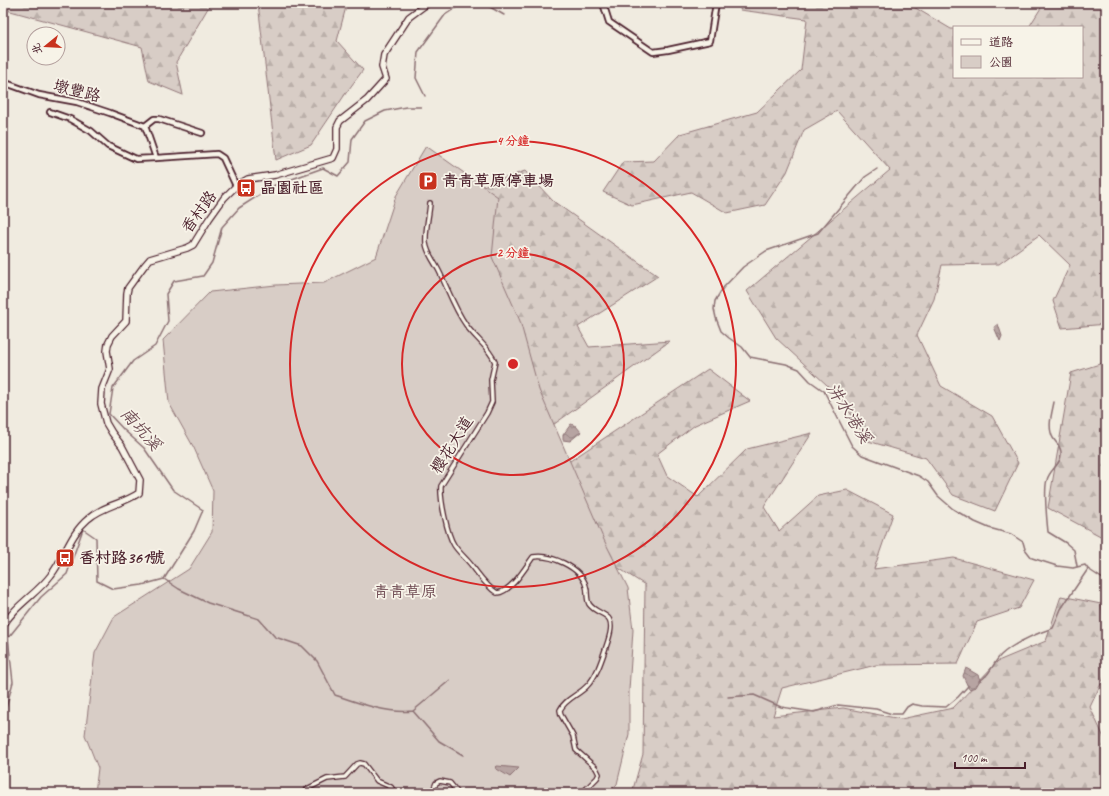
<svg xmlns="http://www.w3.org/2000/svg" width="1109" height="796" font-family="Caveat,'LXGW WenKai TC',sans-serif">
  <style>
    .forest { fill: url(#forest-firs); stroke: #917678 }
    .park { fill: #d8cdc6; stroke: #917678 }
    .water { fill: url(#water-waves); stroke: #8b6f72 }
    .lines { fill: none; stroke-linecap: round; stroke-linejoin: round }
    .stream { stroke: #8b6f72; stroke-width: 1.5 }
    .pedestrian-casing { stroke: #4a1f2b; stroke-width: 6 }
    .minor-casing { stroke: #4a1f2b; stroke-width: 8 }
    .tertiary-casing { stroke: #4a1f2b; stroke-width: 8 }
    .pedestrian { stroke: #f7f3e8; stroke-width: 3.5 }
    .minor { stroke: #f7f3e8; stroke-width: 4.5 }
    .tertiary { stroke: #f7f3e8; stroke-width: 5.5 }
    .ring { fill: none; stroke: #d62828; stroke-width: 2 }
    .labels { text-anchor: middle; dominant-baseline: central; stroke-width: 3.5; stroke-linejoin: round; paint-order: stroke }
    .street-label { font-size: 16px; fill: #4a1f2b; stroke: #f7f3e8 }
    .poi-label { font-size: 16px; font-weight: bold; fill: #4a1f2b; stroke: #f7f3e8; text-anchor: start }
    .park-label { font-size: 16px; fill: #6e4a52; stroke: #f7f3e8 }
    .water-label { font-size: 17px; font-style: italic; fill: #704e55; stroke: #f7f3e8 }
    .centre { fill: #d62828; stroke: #f7f3e8; stroke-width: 2 }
    .ring-label { font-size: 12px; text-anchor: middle; font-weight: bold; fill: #d62828; stroke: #f7f3e8; stroke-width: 3.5; stroke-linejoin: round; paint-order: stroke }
  </style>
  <defs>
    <pattern id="forest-firs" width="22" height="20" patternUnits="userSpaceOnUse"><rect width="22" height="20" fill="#d8cdc6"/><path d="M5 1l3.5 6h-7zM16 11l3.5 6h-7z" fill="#bbb0aa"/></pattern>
    <pattern id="water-waves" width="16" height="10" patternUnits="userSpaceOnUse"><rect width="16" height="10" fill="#b7a4a2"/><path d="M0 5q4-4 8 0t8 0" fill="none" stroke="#978584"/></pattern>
  </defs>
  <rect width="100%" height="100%" fill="#f0ebe0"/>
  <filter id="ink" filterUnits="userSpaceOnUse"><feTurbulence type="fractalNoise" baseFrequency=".025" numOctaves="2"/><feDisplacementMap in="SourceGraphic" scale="8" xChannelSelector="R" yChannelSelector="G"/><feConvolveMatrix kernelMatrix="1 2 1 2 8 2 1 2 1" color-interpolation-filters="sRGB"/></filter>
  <g filter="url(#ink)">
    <!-- forest -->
    <path class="forest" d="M3,3H211L176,62L183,95L149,81L142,47L3,9Z
      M258,3H347L337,41L363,70L346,93L311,145L276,160Z
      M742,3H907L951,29H954V77H1082V27H1029L1044,3H1106V324L1062,328L1053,301L1070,265L1039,235L999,264L942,265L934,299L917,335L941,386L992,416L1018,463L995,511L953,495L926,458L868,441L840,397L776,338L747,291L890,170L837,111L804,130L787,172L765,205L727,213L691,192L632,205L603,192L623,162L654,161L680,134L757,112L801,70L807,19L740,10Z
      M525,171L553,201L658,276L578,327L589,347L670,341L518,450L537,483L708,369L750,401L695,425L657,454L667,476L698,497L747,449L812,433L764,507L779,531L818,496L847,490L893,514L874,569L954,558L1034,580L1019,608L977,622L958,664L876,665L782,688L773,716L843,708L901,719L953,708L998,661L1046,641L1061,596L1101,604L1106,628V673L1090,707L1106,742V793H632L643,754L645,585L562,532L491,566L460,498L511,408L496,297L480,261L466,192Z
      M1106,362V539L1048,508L1071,373Z"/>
    <!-- park -->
    <path class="park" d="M426,146L498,197L492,257L520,321L539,390L604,540L628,588L633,630L629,690V734L617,784L608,793H95L98,768L85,735L95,653L114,617L189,569L212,532L213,491L194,448L169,403L163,340L210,292L276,285L324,283L376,257L396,196Z"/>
    <!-- water -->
    <path class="water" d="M998,324L1002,336L1000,341L994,327Z
      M571,424L576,426L581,432L570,441L563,440V435Z
      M966,668L978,675L980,680L976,687L969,689L963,676Z
      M497,766L519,768L510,777L495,768Z"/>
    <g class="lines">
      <!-- stream -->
      <path class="stream" d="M483,3L504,15
        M425,96L416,78L418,52L445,15L463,3
        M877,169L865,177L818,233L766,251L743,267L723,288L715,301L714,309L716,318L721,331L729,338L742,347L750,357L786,364L799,369L810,381L824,391L852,446L862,455L919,476L928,482L938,496L953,509L975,522L989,528L1011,534L1023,542L1025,549L1032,558L1057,566L1073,568L1085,565L1088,569L1106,581
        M1054,402C1052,413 1047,427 1053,438C1056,443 1062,447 1061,454C1061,465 1050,469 1047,480C1044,488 1047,522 1048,532L1066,543L1074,550L1077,566
        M164,579L179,589L208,603L259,619L275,637L302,646L317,661L335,695C358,703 388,714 413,711L439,741L463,755
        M979,681C990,676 992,664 1001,655C1015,642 1035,634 1053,628L1061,609L1088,569
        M728,697L754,695L781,707L814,712L838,705L876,709L892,714H902L907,707L912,704L922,706L946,707L958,697L968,686
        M413,711L450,680
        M3,719L13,682L8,638L41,597L67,574L83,529L96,538L97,581L113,589L142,585L164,579L194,531L203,510L173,490L144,448L124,430L109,414L113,388L133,361L155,346L168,321L166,294L174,281L203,276L212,263L222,227L239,208L275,185L323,168L338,176L350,162L352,139L365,121L385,111L406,107H421"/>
      <!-- pedestrian casing -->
      <g class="pedestrian-casing">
        <path id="pedestrian" d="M430,203C429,216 425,230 426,243C427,253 434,261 439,271C448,289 454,308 466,325C475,338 489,347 495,362L491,380L492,402L487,413L441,486C440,499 447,534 454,545C459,553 467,559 472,566C480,576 486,586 497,593C511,592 525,568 533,557C550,554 581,567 586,586C588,591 586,598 589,604C593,610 600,612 606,616C616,622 608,641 605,650C601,662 596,677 587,686C579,695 566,698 560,710L561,715L573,736L576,750L596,768L599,774L597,778L582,793
          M305,793L307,789L327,779L345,777L357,764L360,763L364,764L377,781L391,787L395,793
          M432,793L436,783L440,781L450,783L458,793"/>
      </g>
      <!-- minor casing -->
      <g class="minor-casing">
        <path id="minor" d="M603,3L609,22L653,52L668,50L710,41L716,3
          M3,82L39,95L77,102L110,113L145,126L156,158L217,154L223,158L236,186
          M50,112L70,119L91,131L108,146L136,159L156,158
          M145,126L154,119H159L202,133"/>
      </g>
      <!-- tertiary casing -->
      <g class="tertiary-casing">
        <path id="tertiary" d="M3,626C15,605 37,594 51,575C65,557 70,534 88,519C102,506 123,504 139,493L140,480L122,446L112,433L106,423L101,404L102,389L110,369L107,351L108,344L112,336L126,321L127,293L128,288L144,266L150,259L187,248L193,245L209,219L224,198L236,186L248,179L275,175L333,158L337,149V127L340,121L367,100L386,79L382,67L384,55L409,17L428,3"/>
      </g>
      <!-- pedestrian -->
      <use href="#pedestrian" class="pedestrian"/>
      <!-- minor -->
      <use href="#minor" class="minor"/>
      <!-- tertiary -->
      <use href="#tertiary" class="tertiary"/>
    </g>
  </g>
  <!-- distance rings -->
  <g class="ring">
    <circle cx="513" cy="364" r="111"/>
    <circle cx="513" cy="364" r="223"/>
  </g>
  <!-- icons -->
  <defs>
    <g id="parking-square" transform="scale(1)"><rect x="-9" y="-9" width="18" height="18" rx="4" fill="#c8321e" stroke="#f7f3e8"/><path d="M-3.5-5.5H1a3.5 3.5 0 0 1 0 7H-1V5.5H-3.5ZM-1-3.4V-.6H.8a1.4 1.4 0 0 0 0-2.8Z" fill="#fff"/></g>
    <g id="bus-square" transform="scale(1)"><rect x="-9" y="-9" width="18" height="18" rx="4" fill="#c8321e" stroke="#f7f3e8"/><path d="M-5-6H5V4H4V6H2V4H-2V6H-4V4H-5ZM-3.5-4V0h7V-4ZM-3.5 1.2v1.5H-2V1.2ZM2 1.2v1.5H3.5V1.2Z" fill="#fff"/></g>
  </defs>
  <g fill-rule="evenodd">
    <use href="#parking-square" x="428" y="181"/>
    <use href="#bus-square" x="246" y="188"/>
    <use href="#bus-square" x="65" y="558"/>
  </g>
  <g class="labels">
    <!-- street labels -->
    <g class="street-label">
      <text transform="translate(77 91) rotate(14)">墩豐路</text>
      <text transform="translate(199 212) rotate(-54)">香村路</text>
      <text transform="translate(452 445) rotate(-58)">櫻花大道</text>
    </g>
    <!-- poi labels -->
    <g class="poi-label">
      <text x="442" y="181">青青草原停車場</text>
      <text x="260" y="188">晶園社區</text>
      <text x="79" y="558">香村路361號</text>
    </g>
    <!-- park labels -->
    <g class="park-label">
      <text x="405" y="592">青青草原</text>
    </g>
    <!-- water labels -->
    <g class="water-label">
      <text transform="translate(849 413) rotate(57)">汫水港溪</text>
      <text transform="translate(141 429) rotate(48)">南坑溪</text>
    </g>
  </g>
  <circle cx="513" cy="364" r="6" class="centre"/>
  <g class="ring-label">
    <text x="513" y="145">4 分鐘</text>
    <text x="513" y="257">2 分鐘</text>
  </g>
  <!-- margin -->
  <rect width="1109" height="796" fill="none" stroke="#f7f3e8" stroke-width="16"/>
  <rect x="8" y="8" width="1093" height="780" fill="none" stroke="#4a1f2b" stroke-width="1.5" filter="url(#ink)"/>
  <!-- legend -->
  <rect x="953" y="26" width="130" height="52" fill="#f7f3e8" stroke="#b29e9c"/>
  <rect x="961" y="39" width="20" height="6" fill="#f7f3e8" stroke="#b29e9c"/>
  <text x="989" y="46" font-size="12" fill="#4a1f2b">道路</text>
  <rect x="961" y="56" width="20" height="12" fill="#d8cdc6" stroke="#b29e9c"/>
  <text x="989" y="66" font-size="12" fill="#4a1f2b">公園</text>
  <!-- north arrow -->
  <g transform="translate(46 46) rotate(252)"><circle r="19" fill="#f7f3e8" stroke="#b29e9c"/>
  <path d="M0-3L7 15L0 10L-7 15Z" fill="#c8321e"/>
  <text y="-6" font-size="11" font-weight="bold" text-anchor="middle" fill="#4a1f2b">北</text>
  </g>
  <!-- scale -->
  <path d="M955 762v6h70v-6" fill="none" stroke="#4a1f2b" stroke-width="2"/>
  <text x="961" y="762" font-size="12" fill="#4a1f2b" stroke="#f7f3e8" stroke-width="3" paint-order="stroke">100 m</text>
</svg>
